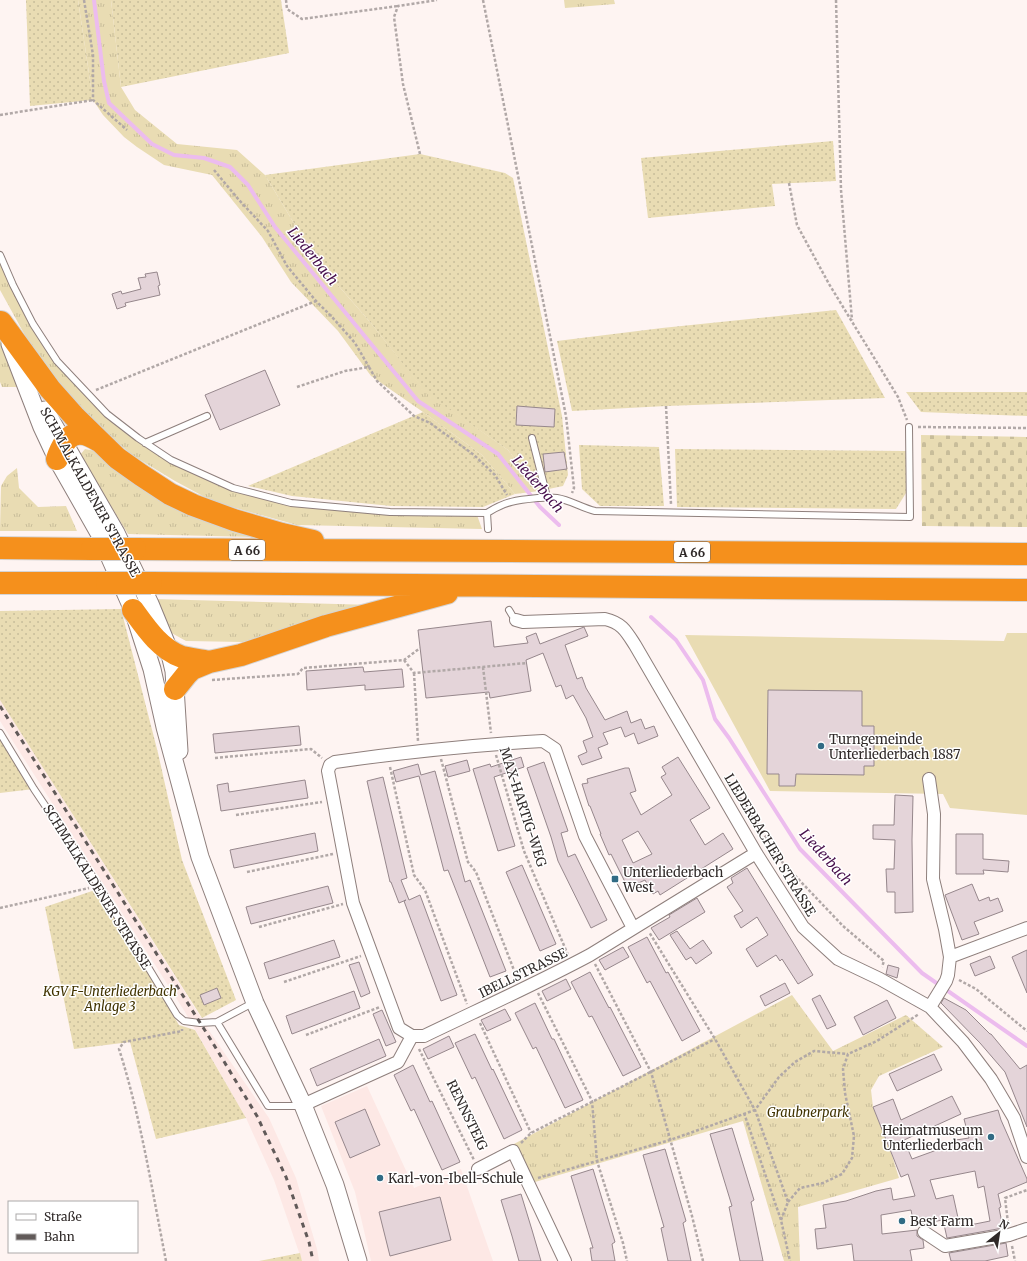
<svg xmlns="http://www.w3.org/2000/svg" width="1027" height="1261" font-family="Merriweather,serif">
  <style>
    .built { fill: #fde8e5 }
    .grass { fill: url(#grass-tufts) }
    .cemetery { fill: url(#cemetery-stones) }
    .garden { fill: url(#garden-dots) }
    .pitch { fill: #e9dcb3 }
    .lines { fill: none; stroke-linecap: round; stroke-linejoin: round }
    .stream { stroke: #ecbcee; stroke-width: 4 }
    .building { fill: #e4d4d9; stroke: #96878c; fill-rule: evenodd }
    .lane-casing { stroke: #8e7f7c; stroke-width: 8 }
    .street-casing { stroke: #8e7f7c; stroke-width: 14 }
    .secondary-casing { stroke: #8e7f7c; stroke-width: 19 }
    .highway-casing { stroke: #d5d4d4; stroke-width: 24 }
    .path { stroke: #b1a8a7; stroke-width: 2.5; stroke-dasharray: 3 2; stroke-linecap: butt }
    .lane { stroke: #fff; stroke-width: 6 }
    .street { stroke: #fff; stroke-width: 12 }
    .secondary { stroke: #fff; stroke-width: 17 }
    .highway { stroke: #f5901c; stroke-width: 22 }
    .rail { stroke: #615a59; stroke-width: 3; stroke-dasharray: 5 5; stroke-linecap: butt }
    .highway-bridge-casing { stroke: #d5d4d4; stroke-width: 24; stroke-linecap: butt }
    .highway-bridge { stroke: #f5901c; stroke-width: 22 }
    .poi-dot { fill: #316b84; stroke: #fff; stroke-width: 1.5 }
    .labels { text-anchor: middle; dominant-baseline: central; stroke-width: 3; stroke-linejoin: round; paint-order: stroke }
    .shield { fill: #fff; stroke: #6d6968; stroke-width: 1 }
    .shield-label { font-size: 12px; font-weight: bold; fill: #2f2928 }
    .street-label { font-size: 13px; fill: #2f2928; stroke: #fff }
    .poi-label { font-size: 13px; fill: #2f2928; stroke: #fff; text-anchor: start }
    .park-label { font-size: 13px; font-style: italic; fill: #413300; stroke: #fff }
    .water-label { font-size: 14px; font-style: italic; fill: #450d4a; stroke: #fff }
  </style>
  <defs>
    <pattern id="grass-tufts" width="24" height="20" patternUnits="userSpaceOnUse"><rect width="24" height="20" fill="#e9dcb3"/><path d="M3 7l-1-3M5 7V3M7 7l1-3M15 17l-1-3M17 17v-4M19 17l1-3" fill="none" stroke="#c8bd9a"/></pattern>
    <pattern id="cemetery-stones" width="16" height="16" patternUnits="userSpaceOnUse"><rect width="16" height="16" fill="#e9dcb3"/><path d="M2 7V4a2 2 0 0 1 4 0v3zM10 15v-3a2 2 0 0 1 4 0v3z" fill="#c8bd9a"/></pattern>
    <pattern id="garden-dots" width="8" height="8" patternUnits="userSpaceOnUse"><rect width="8" height="8" fill="#e9dcb3"/><path d="M2 2h.1M6 6h.1" fill="none" stroke="#c8bd9a" stroke-width="1.8" stroke-linecap="round"/></pattern>
  </defs>
  <rect width="100%" height="100%" fill="#fef4f2"/>
  <!-- built -->
  <path class="built" d="M0,700L210,1032L269,1118L296,1178L317,1249L319,1261H302L274,1180L246,1118L185,1012L0,721Z
    M367,1086L414,1188L461,1169L493,1261H371L355,1192L321,1106Z"/>
  <!-- grass -->
  <path class="grass" d="M78,0H111L121,87L135,110L177,144L237,150L265,175L316,260L370,322L426,392L508,450L539,491L515,494L482,455L423,412L371,376L338,331L291,282L262,237L212,175L164,165L137,147L124,137L103,115L93,100Z
    M564,0H614L615,4L565,8Z
    M0,262L57,361L107,414L171,460L233,488L291,503L477,515L482,529L297,525L214,502L175,481L132,455L75,406L37,357L0,290Z
    M0,338L18,387H2L0,382Z
    M85,449L95,451L255,537L128,534L80,455Z
    M17,468L19,488L38,507L66,506L77,531H0L1,486L7,476Z
    M153,599L374,605L243,642L186,641L168,631Z
    M792,995L833,1051L906,1015L943,1047L879,1076L871,1090L873,1107L889,1146L899,1178L798,1207L800,1261H784L743,1121L535,1182L514,1144Z"/>
  <!-- cemetery -->
  <path class="cemetery" d="M921,435L1027,437V527L922,526Z"/>
  <!-- garden -->
  <path class="garden" d="M26,0H78L93,100L30,106Z
    M111,0H281L289,53L121,87Z
    M833,141L836,181L772,184L775,206L648,218L641,158Z
    M420,154L505,173L513,178L562,416L568,475L563,486L539,491L508,450L426,393L370,322L316,260L265,175Z
    M836,310L885,398L666,406L572,411L557,341L662,328Z
    M906,392H1027V416L921,412Z
    M423,412L482,455L515,494L483,507L391,506L292,496L248,486Z
    M579,445L659,447L664,506H600L582,489Z
    M675,449L906,451V493L896,509L677,507Z
    M121,609L158,753L182,860L236,1000L202,1018L0,700V611Z
    M0,736L34,789L0,793Z
    M98,889L179,1025L195,1030L246,1118L156,1139L130,1042L74,1049L45,907Z
    M300,1253L302,1261H259Z"/>
  <!-- pitch -->
  <path class="pitch" d="M1007,633H1027V815L950,808L943,794L770,791L685,635L1004,641Z"/>
  <g class="lines">
    <!-- stream -->
    <path class="stream" d="M94,0L104,81L109,103L152,144L174,155L204,158L230,167L248,185L275,227L418,401L498,454L540,507L559,525
      M651,617L676,640L703,680L715,719L729,738L800,849L922,973L1027,1046"/>
  </g>
  <!-- building -->
  <path class="building" d="M157,272L160,285L158,286L160,295L125,303L126,306L117,309L112,294L121,291L122,294L141,289L138,278L146,277L145,274Z
    M265,370L280,405L220,430L205,395Z
    M517,406L555,409L554,427L516,425Z
    M564,452L567,469L545,472L543,454Z
    M491,621L494,647L528,643L526,637L536,633L540,644L584,627L588,636L565,645L577,679L582,677L586,688L605,720L627,711L631,723L641,719L645,729L654,726L658,736L638,744L634,733L625,737L621,727L603,733L608,744L598,748L602,758L582,765L578,756L587,752L583,741L593,737L586,718L573,695L566,699L561,685L556,687L543,653L526,660L531,691L490,698L489,692L426,698L418,630Z
    M363,667L364,672L402,669L404,687L365,690V685L307,690L306,671Z
    M768,690L862,691V726H874V766H864V775L796,774L795,786H779V774H767Z
    M299,726L301,745L215,753L213,734Z
    M521,757L524,767L494,777L515,846L498,851L473,769L490,764L491,767Z
    M678,757L710,808L690,820L705,845L723,833L733,849L660,895L658,891L653,894L645,880L628,888L611,854L609,855L600,834H601L590,806H589L582,784L588,783L587,779L625,768H629L636,791L630,793L641,815L672,795L661,777L666,774L662,767ZM638,831L652,854L633,863L622,840Z
    M467,760L470,771L448,777L445,766Z
    M544,762L568,831L561,833L568,857L575,854L607,920L591,928L558,861L551,837L527,768Z
    M418,764L421,775L435,771L465,882L470,880L506,971L490,977L448,870L444,871L419,776L396,782L393,771Z
    M383,777L407,878L401,880L409,900L420,895L457,995L441,1001L404,901L406,900L399,903L391,882H390L367,781Z
    M305,780L308,798L221,811L217,785L228,783L229,792Z
    M895,795L913,796L912,840L913,912L895,913V892H887L886,869H894L895,840L873,839V825H894Z
    M315,833L318,851L234,868L230,850Z
    M956,834H983V859L1009,861L1008,872L983,870L984,874H956Z
    M522,865L556,944L540,951L506,872Z
    M747,868L813,975L798,984L782,959L780,961L776,955L757,967L746,949L768,935L757,917L741,928L734,916L743,911L727,887L733,883L731,878Z
    M972,884L979,901L989,897L990,901L998,898L1003,911L974,922L979,934L962,940L945,895Z
    M328,886L333,903L251,924L246,907Z
    M697,898L705,912L659,940L651,928L670,917L669,915Z
    M677,931L690,949L703,940L712,953L696,964L691,957L686,960L670,935Z
    M647,937L666,973L668,972L700,1031L682,1041L650,981L647,983L628,947Z
    M334,940L340,957L269,979L264,963Z
    M623,947L629,957L605,970L599,960Z
    M1027,950V993L1012,957Z
    M990,956L995,968L975,976L970,964Z
    M359,962L370,993L361,997L349,965Z
    M888,965L899,968L897,978L886,974Z
    M590,972L609,1008L610,1007L641,1067L623,1076L592,1016L589,1017L571,982Z
    M566,979L571,989L547,1001L542,991Z
    M785,983L790,993L765,1006L760,996Z
    M217,988L221,998L204,1005L200,995Z
    M354,991L360,1008L292,1034L286,1016Z
    M820,995L836,1025L827,1029L812,999Z
    M944,998L966,1010L990,1034H991L1020,1069L1027,1065V1127L1005,1072L980,1043L941,1003Z
    M887,1000L896,1018L863,1035L854,1017Z
    M535,1003L552,1039H554L583,1100L565,1108L536,1047L533,1049L515,1013Z
    M505,1009L511,1020L487,1031L481,1020Z
    M382,1010L396,1042L386,1046L373,1014Z
    M475,1034L492,1070L493,1069L522,1130L504,1139L475,1077L472,1079L455,1043Z
    M449,1036L454,1047L428,1059L423,1049Z
    M379,1039L386,1056L317,1086L310,1069Z
    M934,1054L942,1070L897,1091L889,1074Z
    M413,1065L430,1102L432,1101L460,1162L442,1170L414,1109L411,1111L394,1075Z
    M952,1096L961,1114L904,1140L912,1159L956,1143V1140L969,1138L964,1119L998,1110L1001,1120L1027,1179V1182L998,1194L1001,1207L999,1208L1003,1228L947,1238L943,1220L914,1225L911,1210L881,1215L882,1234L917,1230V1236L923,1240L924,1248L910,1250L912,1261H854L852,1244L817,1249L815,1229L826,1228L823,1205L846,1201L876,1191L891,1188L893,1200L915,1196L908,1174L901,1177L873,1107L893,1099L901,1120ZM975,1171L978,1188L984,1186L990,1221L960,1227L953,1195L936,1199L930,1180Z
    M365,1109L380,1145L350,1158L335,1122Z
    M732,1128L754,1200L751,1202L763,1261H740L729,1207L732,1206L710,1134Z
    M665,1149L686,1221L683,1223L691,1261H668L661,1228L664,1227L643,1155Z
    M593,1169L615,1242L612,1244L615,1261H592L590,1248H593L571,1176Z
    M521,1194L532,1230L541,1261H519L512,1236L501,1200Z
    M440,1197L451,1240L390,1256L379,1212Z
    M1006,1243L1008,1256L985,1261H951L949,1253Z"/>
  <g class="lines">
    <!-- lane casing -->
    <g class="lane-casing">
      <path id="lane" d="M0,255L13,285L33,324L57,361L107,414L138,438L171,460L233,488L291,503L390,512L487,513
        M532,438L547,497
        M145,443L207,416
        M488,529L487,513C506,501 517,500 538,498C544,498 550,497 557,498C570,500 582,508 595,511L910,517L909,427
        M509,610L512,615L516,620
        M0,733L34,789L99,886L177,1015L184,1021L200,1023L217,1022L268,1106H301
        M217,1022L247,1006L254,1003"/>
    </g>
    <!-- street casing -->
    <g class="street-casing">
      <path id="street" d="M516,620L523,622L605,619C622,623 626,631 635,645L756,853L803,927L838,959L880,979L930,1007L963,1042L991,1079L1014,1118L1027,1157
        M929,779L934,814L933,879L945,929L950,957L948,975L946,981L930,1007
        M950,957L1027,928
        M412,1036L399,1028L353,903L328,771L330,765L335,762C405,752 473,745 543,741L555,749L585,836L633,928
        M412,1036H424C480,1009 536,984 590,955L756,853
        M303,1105L398,1062L412,1036
        M478,1169L513,1151L565,1261
        M924,1232L945,1246L1009,1235L1027,1229"/>
    </g>
    <!-- secondary casing -->
    <g class="secondary-casing">
      <path id="secondary" d="M10,344L42,427L57,459L99,533L133,610L152,669L165,727L200,857L255,1003L303,1105L335,1185L358,1261
        M45,410L116,533L150,604L169,650L174,671L179,751"/>
    </g>
    <!-- highway casing -->
    <g class="highway-casing">
      <path id="highway" d="M1,322L50,389L74,416L117,458L141,475L170,494L193,505L234,520L282,534L313,541
        M57,459C65,435 76,426 99,441
        M0,548L92,549
        M135,549L1027,554
        M0,583H107
        M151,583L1027,590
        M133,610C146,628 160,649 182,657C190,659 200,660 209,662
        M175,689L187,674L192,669L209,662L241,655L326,626L447,593"/>
    </g>
    <!-- path -->
    <path class="path" d="M84,0L93,55V100L127,130
      M286,0L287,9L302,19L398,6
      M483,0L566,416L574,488L572,493
      M836,0L841,190L852,320
      M0,115L93,100
      M420,154L403,84L394,17L398,6L437,0
      M214,170L239,200L268,231L287,266L316,301L332,317L355,343L369,367
      M789,183L797,225L829,284L898,397L907,420
      M297,387L345,371L369,367L377,381L414,416L430,423L474,455L495,475L507,495
      M96,390L316,301
      M666,406L671,504
      M918,427L1027,428
      M404,660L414,673L527,663
      M483,667L491,733
      M414,673L418,741
      M212,680L298,674L303,668L404,660L420,648
      M496,755L524,851L568,955
      M215,758L311,749L322,758
      M441,759L468,862L476,872L517,978
      M390,767L414,875L425,890L467,1004
      M740,798L783,863L843,926L884,961L882,967
      M236,815L322,802
      M247,872L333,854
      M0,908L89,888
      M259,927L343,904
      M595,964L651,1072L692,1216L703,1261
      M959,980L976,989L1027,1031
      M284,982L361,956
      M538,993L592,1101L597,1161L623,1243L627,1261
      M480,1023L531,1133
      M306,1035L380,1007
      M419,1049L474,1160
      M744,1113L781,1220L790,1261
      M521,1143L531,1133L715,1039
      M538,1178L670,1140L755,1110L715,1039L649,932
      M788,1202L800,1188L823,1183L842,1174L852,1158L854,1136L845,1093L843,1069L848,1054L877,1041L919,1014
      M781,1220L788,1202L755,1110L779,1077L795,1062L814,1051L848,1054
      M1008,1223L1005,1198L1027,1190
      M1012,1246L1015,1261
      M166,1261C152,1190 141,1118 119,1049L124,1042L182,1031V1029"/>
    <!-- lane -->
    <use href="#lane" class="lane"/>
    <!-- street -->
    <use href="#street" class="street"/>
    <!-- secondary -->
    <use href="#secondary" class="secondary"/>
    <!-- highway -->
    <use href="#highway" class="highway"/>
    <!-- rail -->
    <path class="rail" d="M0,706L211,1040L257,1116L286,1177L309,1242L313,1261"/>
    <!-- highway-bridge casing -->
    <g class="highway-bridge-casing">
      <path id="highway-bridge" d="M92,549H135
        M107,583H151"/>
    </g>
    <!-- highway-bridge -->
    <use href="#highway-bridge" class="highway-bridge"/>
  </g>
  <!-- markers -->
  <g class="poi-dot">
    <circle cx="821" cy="746" r="4"/>
    <rect x="611" y="875" width="8" height="8" rx="2"/>
    <circle cx="991" cy="1137" r="4"/>
    <circle cx="380" cy="1178" r="4"/>
    <circle cx="902" cy="1221" r="4"/>
  </g>
  <g class="labels">
    <!-- shield labels -->
    <g class="shield">
      <rect x="229" y="540" width="36" height="20" rx="3"/>
      <rect x="674" y="542" width="36" height="20" rx="3"/>
    </g>
    <g class="shield-label">
      <text x="247" y="550">A 66</text>
      <text x="692" y="552">A 66</text>
    </g>
    <!-- street labels -->
    <g class="street-label">
      <text transform="translate(90 492) rotate(61)">SCHMALKALDENER STRASSE</text>
      <text transform="translate(523 807) rotate(72)">MAX-HARTIG-WEG</text>
      <text transform="translate(770 845) rotate(59)">LIEDERBACHER STRASSE</text>
      <text transform="translate(97 887) rotate(58)">SCHMALKALDENER STRASSE</text>
      <text transform="translate(523 973) rotate(-26)">IBELLSTRASSE</text>
      <text transform="translate(467 1115) rotate(64)">RENNSTEIG</text>
    </g>
    <!-- poi labels -->
    <g class="poi-label">
      <text x="829" y="739">Turngemeinde<tspan x="829" dy="15">Unterliederbach 1887</tspan></text>
      <text x="623" y="872">Unterliederbach<tspan x="623" dy="15">West</tspan></text>
      <text x="983" y="1130" text-anchor="end">Heimatmuseum<tspan x="983" dy="15">Unterliederbach</tspan></text>
      <text x="388" y="1178">Karl-von-Ibell-Schule</text>
      <text x="910" y="1221">Best Farm</text>
    </g>
    <!-- park labels -->
    <g class="park-label">
      <text x="110" y="991">KGV F-Unterliederbach<tspan x="110" dy="15">Anlage 3</tspan></text>
      <text x="808" y="1112">Graubnerpark</text>
    </g>
    <!-- water labels -->
    <g class="water-label">
      <text transform="translate(313 256) rotate(51)">Liederbach</text>
      <text transform="translate(538 484) rotate(49)">Liederbach</text>
      <text transform="translate(826 857) rotate(48)">Liederbach</text>
    </g>
  </g>
  <!-- legend -->
  <rect x="8" y="1201" width="130" height="52" fill="#ffffff" stroke="#aca9a9"/>
  <rect x="16" y="1214" width="20" height="6" fill="#ffffff" stroke="#aca9a9"/>
  <text x="44" y="1221" font-size="12" fill="#2f2928">Straße</text>
  <rect x="16" y="1234" width="20" height="6" fill="#615a59" stroke="#aca9a9"/>
  <text x="44" y="1241" font-size="12" fill="#2f2928">Bahn</text>
  <!-- north arrow -->
  <g transform="translate(999 1233) rotate(30)" stroke="#ffffff" stroke-width="3" paint-order="stroke">
  <path d="M0-3L7 15L0 10L-7 15Z" fill="#2f2928"/>
  <text y="-6" font-size="11" font-weight="bold" text-anchor="middle" fill="#2f2928">N</text>
  </g>
</svg>
